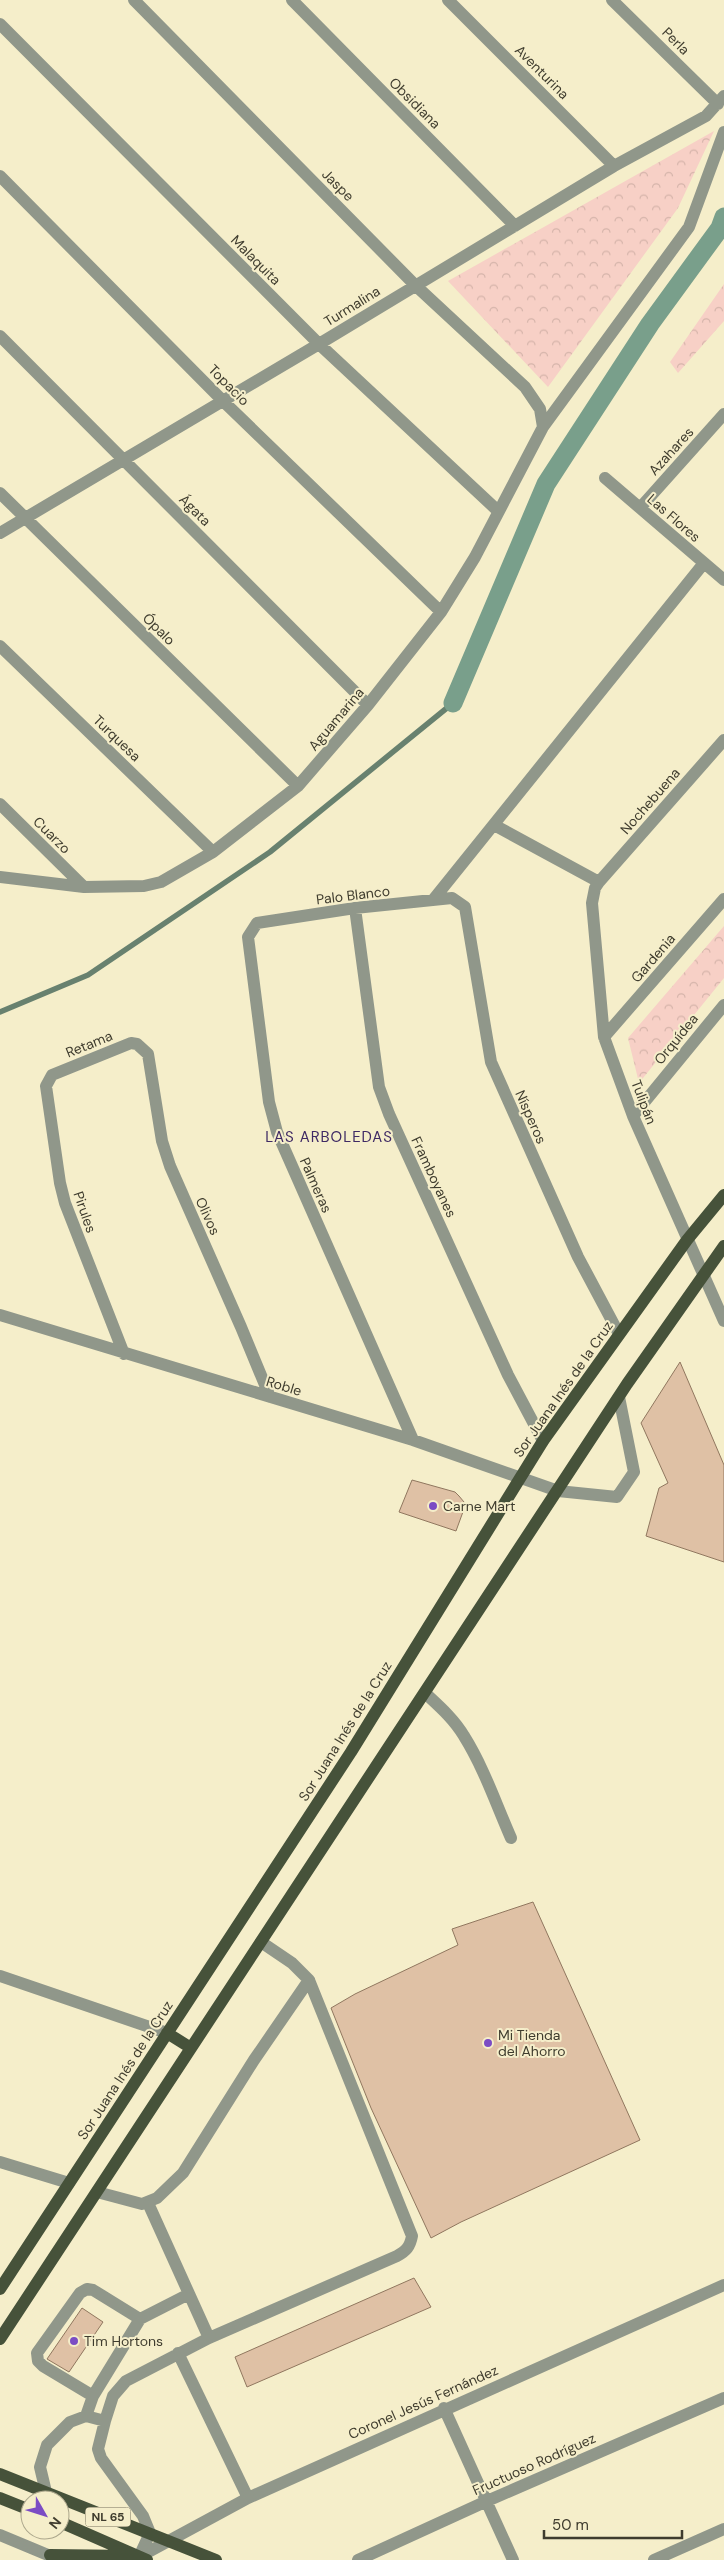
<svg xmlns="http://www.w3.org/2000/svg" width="724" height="2560" font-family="'DM Sans',sans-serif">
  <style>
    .park { fill: url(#park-crowns) }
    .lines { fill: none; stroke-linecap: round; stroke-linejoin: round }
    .stream { stroke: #68816f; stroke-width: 5.5 }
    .canal { stroke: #799f8b; stroke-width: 19 }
    .building { fill: #dfc1a5; stroke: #90775f }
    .minor { stroke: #90978a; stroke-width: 12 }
    .major { stroke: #46523a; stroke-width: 12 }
    .poi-dot { fill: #7b4cc4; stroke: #f5eeca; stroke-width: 2 }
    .labels { text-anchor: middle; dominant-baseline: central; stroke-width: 4; stroke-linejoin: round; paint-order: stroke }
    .shield { fill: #f5eeca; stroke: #76715d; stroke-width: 1 }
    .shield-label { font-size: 12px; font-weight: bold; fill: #3f3c2e }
    .street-label { font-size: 14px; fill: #3f3c2e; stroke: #f5eeca }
    .poi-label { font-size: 14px; fill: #3f3c2e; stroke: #f5eeca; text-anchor: start }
    .neighbourhood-label { font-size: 15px; letter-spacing: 1px; fill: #3f2a64; stroke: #f5eeca }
  </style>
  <defs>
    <pattern id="park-crowns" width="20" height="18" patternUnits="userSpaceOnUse" patternTransform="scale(1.25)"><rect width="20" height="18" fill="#f7d0c6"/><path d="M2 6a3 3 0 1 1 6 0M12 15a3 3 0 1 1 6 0" fill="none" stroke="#d5b4aa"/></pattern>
  </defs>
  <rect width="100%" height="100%" fill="#f5eeca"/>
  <!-- park -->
  <path class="park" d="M714,131L678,208L548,387L448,281Z
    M724,284V321L678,373L670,362Z
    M724,926V978L639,1083L628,1038Z"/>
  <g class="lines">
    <!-- stream -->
    <path class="stream" d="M0,1012L88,975L270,852L453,703"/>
    <!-- canal -->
    <path class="canal" d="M453,703L546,484L650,324L720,228L724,217"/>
  </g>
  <!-- building -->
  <path class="building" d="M680,1362L724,1465V1562L646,1536L659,1488L668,1483L641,1423Z
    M412,1480L455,1492L459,1496L464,1502V1509L456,1531L399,1512Z
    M533,1902L640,2140L461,2222L431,2238L371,2108L331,2008L355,1994L458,1945L452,1929Z
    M414,2278L431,2307L247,2387L235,2357Z
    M82,2308L103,2322L69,2372L47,2359Z"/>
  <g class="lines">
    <!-- minor -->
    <path class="minor" d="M292,0L515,226
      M448,0L614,166
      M612,0L718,104
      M0,24L319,344L498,511
      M0,176L223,401L441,612
      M0,336L368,705
      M543,427L689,227L724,132
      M605,478L724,580
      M0,493L298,786
      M640,508L724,414
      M0,533L319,344L614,166L706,116L724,96
      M0,646L213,852
      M724,740L599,882L595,888L592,903L604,1037L633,1116L724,1321
      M0,804L84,887
      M494,825L599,882
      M0,877L84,887L144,886L161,882L213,852L298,786L368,705L441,612L475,557L543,427L540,409L525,387L415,285L134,0
      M433,900L704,563
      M355,908L379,1087L389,1114L508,1375L543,1441
      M604,1037L724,899
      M633,1116L724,1005
      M0,1315L413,1440L558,1491L617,1497L634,1472L619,1397
      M124,1354L65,1203L60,1183L46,1086L52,1075L131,1043L137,1044L148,1054L162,1141L170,1166L241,1327L270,1397
      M413,1440L277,1132L269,1102L248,937L257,923L355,908L452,898L465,907L491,1062L578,1257L619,1334
      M425,1693C439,1706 454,1719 464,1736C484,1768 496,1804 511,1838
      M0,1976L167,2033
      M0,2162L69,2183
      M97,2192L142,2204L157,2198L183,2173L254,2060L309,1980L292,1963L261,1942
      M148,2203L209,2338
      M178,2353L248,2498
      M93,2396L43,2366L38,2361L37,2353L80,2293L87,2289L93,2290L140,2319
      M444,2408L513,2560
      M86,2416L93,2396L140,2319L189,2294
      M46,2492L40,2467L47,2445L70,2422L86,2416L105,2421
      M0,2535L60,2560
      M139,2557L150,2533L143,2516L101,2458L98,2449L105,2421L113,2396L126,2381L209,2338L397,2256C406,2251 410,2247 412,2236L309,1980
      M139,2557L248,2498L724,2285
      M358,2560L487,2501L724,2398
      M654,2560L724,2529"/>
    <!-- major -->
    <path class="major" d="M167,2033L191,2048
      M0,2289L351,1752L543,1441L687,1240L724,1195
      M0,2339L627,1384L724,1246
      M0,2474L216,2560
      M0,2498L30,2510
      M60,2522L147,2560
      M50,2555L132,2556"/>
  </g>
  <!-- markers -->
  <g class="poi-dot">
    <circle cx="433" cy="1506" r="5"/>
    <circle cx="488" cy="2043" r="5"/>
    <circle cx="74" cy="2341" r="5"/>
  </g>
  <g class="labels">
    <!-- shield labels -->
    <rect class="shield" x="85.5" y="2507.5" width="45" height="19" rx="4"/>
    <g class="shield-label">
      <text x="108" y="2517">NL 65</text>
    </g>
    <!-- street labels -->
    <g class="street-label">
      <text transform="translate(676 41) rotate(45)">Perla</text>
      <text transform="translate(542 72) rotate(45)">Aventurina</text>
      <text transform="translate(415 103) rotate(45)">Obsidiana</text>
      <text transform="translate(338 185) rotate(45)">Jaspe</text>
      <text transform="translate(256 260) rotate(45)">Malaquita</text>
      <text transform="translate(352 306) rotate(-32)">Turmalina</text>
      <text transform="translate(229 385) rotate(45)">Topacio</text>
      <text transform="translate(671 451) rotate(-48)">Azahares</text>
      <text transform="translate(195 510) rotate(45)">Ágata</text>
      <text transform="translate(674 518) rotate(41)">Las Flores</text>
      <text transform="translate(159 629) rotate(45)">Ópalo</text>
      <text transform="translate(336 719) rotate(-50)">Aguamarina</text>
      <text transform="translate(117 738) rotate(44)">Turquesa</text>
      <text transform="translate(650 801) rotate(-49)">Nochebuena</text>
      <text transform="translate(52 835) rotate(45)">Cuarzo</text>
      <text transform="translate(353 895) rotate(-7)">Palo Blanco</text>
      <text transform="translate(653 958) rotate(-49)">Gardenia</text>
      <text transform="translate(676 1039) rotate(-51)">Orquídea</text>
      <text transform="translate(89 1044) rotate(-22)">Retama</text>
      <text transform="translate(644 1102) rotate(69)">Tulipán</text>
      <text transform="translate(531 1117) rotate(66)">Nísperos</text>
      <text transform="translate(434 1177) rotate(65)">Framboyanes</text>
      <text transform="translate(316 1185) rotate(66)">Palmeras</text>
      <text transform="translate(85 1212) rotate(71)">Pirules</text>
      <text transform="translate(208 1216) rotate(66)">Olivos</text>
      <text transform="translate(284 1386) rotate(17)">Roble</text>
      <text transform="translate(563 1389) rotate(-55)">Sor Juana Inés de la Cruz</text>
      <text transform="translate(345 1731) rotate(-58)">Sor Juana Inés de la Cruz</text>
      <text transform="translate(125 2070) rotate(-57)">Sor Juana Inés de la Cruz</text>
      <text transform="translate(423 2402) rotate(-24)">Coronel Jesús Fernández</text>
      <text transform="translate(534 2464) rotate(-24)">Fructuoso Rodríguez</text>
    </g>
    <!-- poi labels -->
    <g class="poi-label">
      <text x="443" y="1506">Carne Mart</text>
      <text x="498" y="2035">Mi Tienda<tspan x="498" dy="16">del Ahorro</tspan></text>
      <text x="84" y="2341">Tim Hortons</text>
    </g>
    <!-- neighbourhood labels -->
    <g class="neighbourhood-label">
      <text x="329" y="1137">LAS ARBOLEDAS</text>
    </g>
  </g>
  <!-- north arrow -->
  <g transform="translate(45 2515) rotate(129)"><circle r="24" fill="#f5eeca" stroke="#aca78c"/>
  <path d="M0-4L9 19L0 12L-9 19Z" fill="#7b4cc4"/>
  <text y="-8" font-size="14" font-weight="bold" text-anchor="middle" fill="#3f3c2e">N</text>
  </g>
  <!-- scale -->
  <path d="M544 2530v8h138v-8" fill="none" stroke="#3f3c2e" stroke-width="2.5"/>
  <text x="552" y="2530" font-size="15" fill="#3f3c2e" stroke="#f5eeca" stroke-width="4" paint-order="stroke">50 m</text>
</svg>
